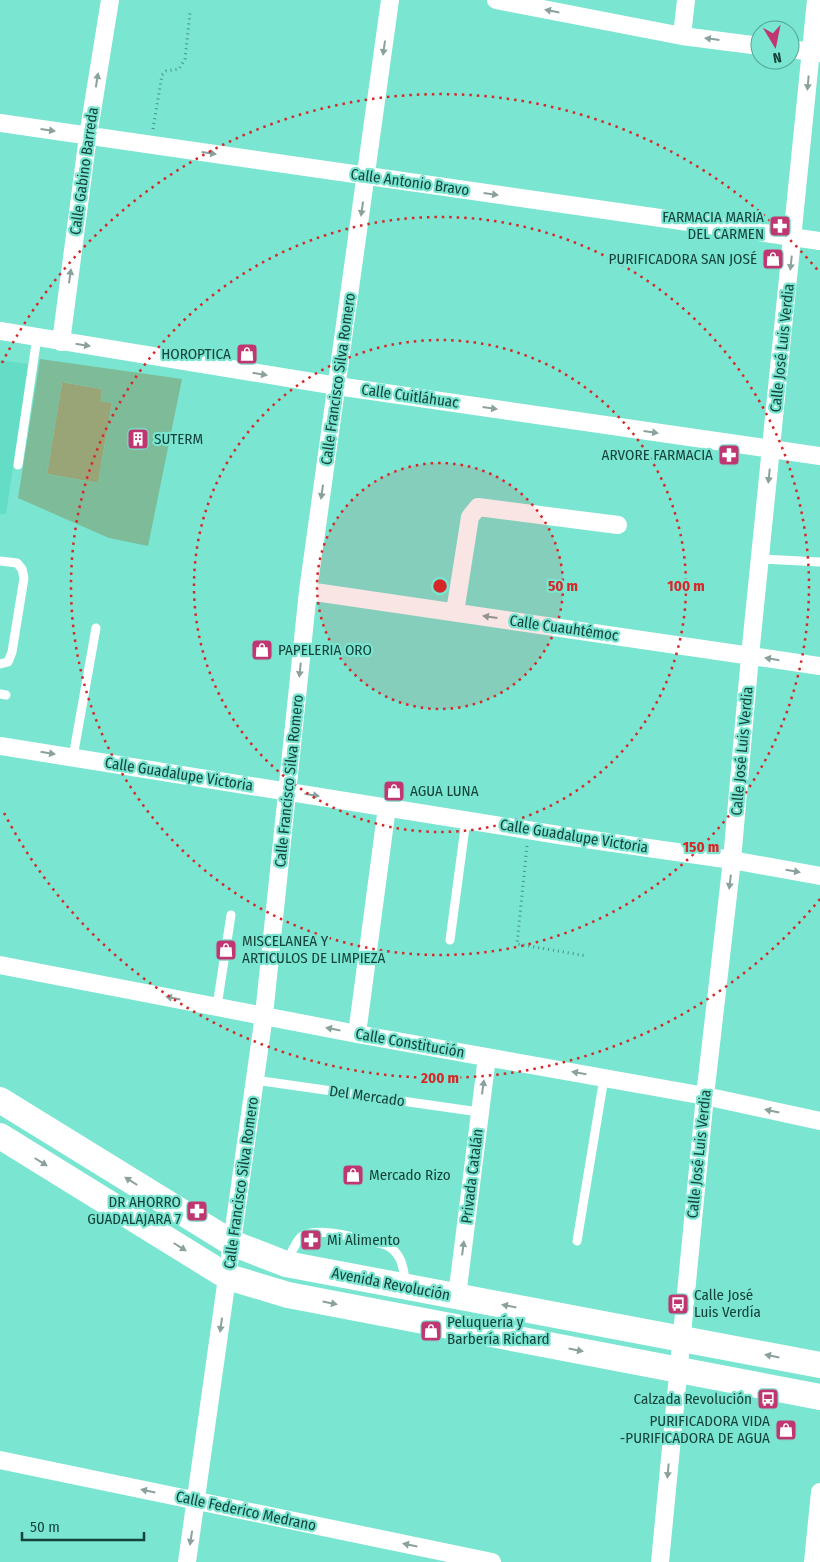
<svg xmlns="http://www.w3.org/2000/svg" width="820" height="1562" font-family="'Fira Sans Condensed',sans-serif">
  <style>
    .built { fill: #63ddc6 }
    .green { fill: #9aa577 }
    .building { fill: #7dbb99; fill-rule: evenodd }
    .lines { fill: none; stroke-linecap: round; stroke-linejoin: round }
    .path { stroke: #469283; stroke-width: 3; stroke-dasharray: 1 4; stroke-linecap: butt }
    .lane { stroke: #fff; stroke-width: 9 }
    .street { stroke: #fff; stroke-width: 18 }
    .primary { stroke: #fff; stroke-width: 26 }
    .oneway { fill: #8aa19d }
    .ring { fill: none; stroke: #d62828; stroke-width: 2.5; stroke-dasharray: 2.5 5 }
    .labels { text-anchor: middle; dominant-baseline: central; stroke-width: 4.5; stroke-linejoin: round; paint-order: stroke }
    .street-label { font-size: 15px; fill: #15433b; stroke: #7ae5d0 }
    .poi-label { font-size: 15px; fill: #15433b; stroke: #7ae5d0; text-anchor: start }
    .centre { fill: #d62828; stroke: #7ae5d0; stroke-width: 2.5 }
    .ring-label { font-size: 15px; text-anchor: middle; font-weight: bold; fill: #d62828; stroke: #7ae5d0; stroke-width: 4.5; stroke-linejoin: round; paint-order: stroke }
  </style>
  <rect width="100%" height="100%" fill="#7ae5d0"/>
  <!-- built -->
  <path class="built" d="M0,360L28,364L6,514H0Z"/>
  <!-- green -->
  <path class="green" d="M62,382L102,389L101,401L112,403L98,483L47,474Z"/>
  <!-- building -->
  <path class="building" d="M40,359L182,379L148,546L109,538L18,498ZM62,382L102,389L100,401L112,403L98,483L47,474Z"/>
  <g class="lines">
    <!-- path -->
    <path class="path" d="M153,129L162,75L166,71L179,69L185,59L190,13
      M527,846L517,944L587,956"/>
    <!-- lane -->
    <path class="lane" d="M18,465L37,337
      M760,559L820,562
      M0,561L17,563L22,569L24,578L12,652L8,662L0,664
      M0,694L6,695
      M73,757L96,628
      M450,940L466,820
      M217,1006L231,915
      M255,1080L479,1112
      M577,1241L604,1078
      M287,1261C291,1254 295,1243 301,1237C314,1224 368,1241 386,1245C402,1253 403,1267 406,1284"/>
    <!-- street -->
    <path class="street" d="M496,0L682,36L760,46
      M682,36L686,0
      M790,49L820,53
      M0,123L820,241
      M0,331L337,386L820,456
      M61,342L88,136L110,0
      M308,591L820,666
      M455,612L470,517L478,507L618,525
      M0,746L565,836L732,860L820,876
      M0,965L357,1034L705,1096L820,1121
      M357,1034L387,807
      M457,1296L487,1057
      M0,1460L492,1562
      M187,1562L264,1015L308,591L390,0
      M660,1562L705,1096L732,860L750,656L816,0
      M813,1562L820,1492"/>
    <!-- primary -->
    <path class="primary" d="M0,1100L232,1243L286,1264L820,1365
      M0,1136L228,1277L288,1295L820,1397"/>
  </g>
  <!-- one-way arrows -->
  <defs><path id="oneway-solid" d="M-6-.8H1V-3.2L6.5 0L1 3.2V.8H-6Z" transform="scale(1.25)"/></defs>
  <g class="oneway">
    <use href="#oneway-solid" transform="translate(552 11) rotate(-169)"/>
    <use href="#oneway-solid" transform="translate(712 39) rotate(-173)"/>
    <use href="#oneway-solid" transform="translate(384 48) rotate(98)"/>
    <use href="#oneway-solid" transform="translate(97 80) rotate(-81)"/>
    <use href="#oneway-solid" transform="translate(808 83) rotate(95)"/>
    <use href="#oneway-solid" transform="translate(48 130) rotate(8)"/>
    <use href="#oneway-solid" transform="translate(209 153) rotate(8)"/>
    <use href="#oneway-solid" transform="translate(491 194) rotate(8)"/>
    <use href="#oneway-solid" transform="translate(362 209) rotate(98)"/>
    <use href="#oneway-solid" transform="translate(791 263) rotate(96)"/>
    <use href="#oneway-solid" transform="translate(70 276) rotate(-82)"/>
    <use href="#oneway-solid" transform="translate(83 345) rotate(9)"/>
    <use href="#oneway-solid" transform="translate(260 374) rotate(9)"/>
    <use href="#oneway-solid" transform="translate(490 408) rotate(8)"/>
    <use href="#oneway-solid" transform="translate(651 432) rotate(8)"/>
    <use href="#oneway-solid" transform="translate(769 476) rotate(96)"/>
    <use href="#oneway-solid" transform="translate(322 492) rotate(98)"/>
    <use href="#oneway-solid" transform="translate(490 617) rotate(-172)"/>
    <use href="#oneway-solid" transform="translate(772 659) rotate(-171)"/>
    <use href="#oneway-solid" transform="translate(300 670) rotate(96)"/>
    <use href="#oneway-solid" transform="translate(48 753) rotate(9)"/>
    <use href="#oneway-solid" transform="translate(312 795) rotate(9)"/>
    <use href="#oneway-solid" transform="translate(793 871) rotate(10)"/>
    <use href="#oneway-solid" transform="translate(730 882) rotate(97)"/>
    <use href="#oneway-solid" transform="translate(173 998) rotate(-169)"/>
    <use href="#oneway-solid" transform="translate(333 1029) rotate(-169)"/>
    <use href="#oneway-solid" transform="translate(579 1073) rotate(-170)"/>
    <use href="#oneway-solid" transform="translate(483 1087) rotate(-82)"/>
    <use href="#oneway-solid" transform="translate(772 1111) rotate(-168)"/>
    <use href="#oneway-solid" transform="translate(41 1162) rotate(32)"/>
    <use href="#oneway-solid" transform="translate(131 1181) rotate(-148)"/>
    <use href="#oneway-solid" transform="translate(180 1247) rotate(32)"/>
    <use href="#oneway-solid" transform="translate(463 1248) rotate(-83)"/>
    <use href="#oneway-solid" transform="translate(330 1303) rotate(11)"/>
    <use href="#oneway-solid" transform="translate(509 1306) rotate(-169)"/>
    <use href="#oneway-solid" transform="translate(221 1325) rotate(98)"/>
    <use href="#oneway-solid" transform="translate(576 1350) rotate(11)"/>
    <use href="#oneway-solid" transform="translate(772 1356) rotate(-169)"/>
    <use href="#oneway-solid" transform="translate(668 1471) rotate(95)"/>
    <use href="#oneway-solid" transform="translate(148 1491) rotate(-168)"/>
    <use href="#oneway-solid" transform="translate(191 1538) rotate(99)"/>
    <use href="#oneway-solid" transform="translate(410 1545) rotate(-168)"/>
  </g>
  <!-- distance rings -->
  <circle cx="440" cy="586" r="123" fill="#d62828" fill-opacity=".12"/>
  <g class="ring">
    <circle cx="440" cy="586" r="123"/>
    <circle cx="440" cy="586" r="246"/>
    <circle cx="440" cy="586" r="369"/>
    <path d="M820 899A492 492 0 0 1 2 809M2 363A492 492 0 0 1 820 273"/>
  </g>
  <!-- icons -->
  <defs>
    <g id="pharmacy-square" transform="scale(1.125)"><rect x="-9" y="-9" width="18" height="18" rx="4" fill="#c03670" stroke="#7ae5d0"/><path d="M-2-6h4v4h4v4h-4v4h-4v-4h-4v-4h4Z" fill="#fff"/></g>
    <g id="shop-square" transform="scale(1.125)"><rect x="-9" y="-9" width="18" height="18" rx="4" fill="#c03670" stroke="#7ae5d0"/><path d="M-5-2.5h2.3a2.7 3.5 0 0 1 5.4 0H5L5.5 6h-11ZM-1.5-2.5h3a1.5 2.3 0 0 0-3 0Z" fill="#fff"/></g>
    <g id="building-square" transform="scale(1.125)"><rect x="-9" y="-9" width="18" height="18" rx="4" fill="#c03670" stroke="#7ae5d0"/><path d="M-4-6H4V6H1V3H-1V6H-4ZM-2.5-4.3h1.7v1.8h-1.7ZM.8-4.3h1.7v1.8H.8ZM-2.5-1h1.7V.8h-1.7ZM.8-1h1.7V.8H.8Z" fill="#fff"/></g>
    <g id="bus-square" transform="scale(1.125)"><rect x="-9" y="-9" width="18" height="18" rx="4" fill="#c03670" stroke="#7ae5d0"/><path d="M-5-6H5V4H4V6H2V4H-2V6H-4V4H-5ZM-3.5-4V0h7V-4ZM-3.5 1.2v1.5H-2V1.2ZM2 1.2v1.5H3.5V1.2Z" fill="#fff"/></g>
  </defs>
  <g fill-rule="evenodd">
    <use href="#pharmacy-square" x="780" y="226"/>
    <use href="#shop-square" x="773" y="259"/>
    <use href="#shop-square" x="247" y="354"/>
    <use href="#building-square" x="138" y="439"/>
    <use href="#pharmacy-square" x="729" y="455"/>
    <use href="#shop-square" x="262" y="650"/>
    <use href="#shop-square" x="394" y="791"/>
    <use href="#shop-square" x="226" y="950"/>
    <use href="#shop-square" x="353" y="1175"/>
    <use href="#pharmacy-square" x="197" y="1211"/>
    <use href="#pharmacy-square" x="311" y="1240"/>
    <use href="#bus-square" x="678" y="1304"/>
    <use href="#shop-square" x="431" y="1331"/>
    <use href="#bus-square" x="768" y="1399"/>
    <use href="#shop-square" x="786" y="1430"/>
  </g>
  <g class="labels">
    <!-- street labels -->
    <g class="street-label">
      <text transform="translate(84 171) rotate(-82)">Calle Gabino Barreda</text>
      <text transform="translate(410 182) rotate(8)">Calle Antonio Bravo</text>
      <text transform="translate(782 348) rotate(-84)">Calle José Luis Verdia</text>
      <text transform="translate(338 379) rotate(-82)">Calle Francisco Silva Romero</text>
      <text transform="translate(410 396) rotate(8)">Calle Cuitláhuac</text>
      <text transform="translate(564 628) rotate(8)">Calle Cuauhtémoc</text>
      <text transform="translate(742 751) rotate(-85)">Calle José Luis Verdia</text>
      <text transform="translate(179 774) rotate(9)">Calle Guadalupe Victoria</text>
      <text transform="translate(289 781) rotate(-84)">Calle Francisco Silva Romero</text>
      <text transform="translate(574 836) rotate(9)">Calle Guadalupe Victoria</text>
      <text transform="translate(410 1043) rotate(10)">Calle Constitución</text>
      <text transform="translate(367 1096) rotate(8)">Del Mercado</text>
      <text transform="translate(699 1154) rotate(-84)">Calle José Luis Verdia</text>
      <text transform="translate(472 1176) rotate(-83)">Privada Catalán</text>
      <text transform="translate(241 1183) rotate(-82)">Calle Francisco Silva Romero</text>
      <text transform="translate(391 1284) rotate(11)">Avenida Revolución</text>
      <text transform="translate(246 1511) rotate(12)">Calle Federico Medrano</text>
    </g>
    <!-- poi labels -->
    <g class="poi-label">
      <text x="764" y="217" text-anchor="end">FARMACIA MARIA<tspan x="764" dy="17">DEL CARMEN</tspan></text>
      <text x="757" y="259" text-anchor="end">PURIFICADORA SAN JOSÉ</text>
      <text x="231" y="354" text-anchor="end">HOROPTICA</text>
      <text x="154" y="439">SUTERM</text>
      <text x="713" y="455" text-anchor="end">ARVORE FARMACIA</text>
      <text x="278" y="650">PAPELERIA ORO</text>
      <text x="410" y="791">AGUA LUNA</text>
      <text x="242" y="941">MISCELANEA Y<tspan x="242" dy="17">ARTICULOS DE LIMPIEZA</tspan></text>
      <text x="369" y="1175">Mercado Rizo</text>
      <text x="181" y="1202" text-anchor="end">DR AHORRO<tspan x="181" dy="17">GUADALAJARA 7</tspan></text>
      <text x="327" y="1240">Mi Alimento</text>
      <text x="694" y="1295">Calle José<tspan x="694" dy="17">Luis Verdía</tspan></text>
      <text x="447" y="1322">Peluquería y<tspan x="447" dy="17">Barbería Richard</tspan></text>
      <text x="752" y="1399" text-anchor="end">Calzada Revolución</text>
      <text x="770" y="1421" text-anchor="end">PURIFICADORA VIDA<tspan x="770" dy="17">-PURIFICADORA DE AGUA</tspan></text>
    </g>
  </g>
  <circle cx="440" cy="586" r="8" class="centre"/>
  <g class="ring-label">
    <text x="563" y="591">50 m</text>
    <text x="686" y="591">100 m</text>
    <text x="701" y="852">150 m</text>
    <text x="440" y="1083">200 m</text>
  </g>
  <!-- north arrow -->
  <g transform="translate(775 45) rotate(170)"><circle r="24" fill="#7ae5d0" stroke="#52a494"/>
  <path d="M0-4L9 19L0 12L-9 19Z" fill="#c03670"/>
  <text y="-8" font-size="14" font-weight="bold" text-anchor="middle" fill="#15433b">N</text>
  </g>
  <!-- scale -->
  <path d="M22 1532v8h122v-8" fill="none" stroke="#15433b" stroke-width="2.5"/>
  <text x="30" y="1532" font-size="15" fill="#15433b" stroke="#7ae5d0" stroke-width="4" paint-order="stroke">50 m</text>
</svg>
